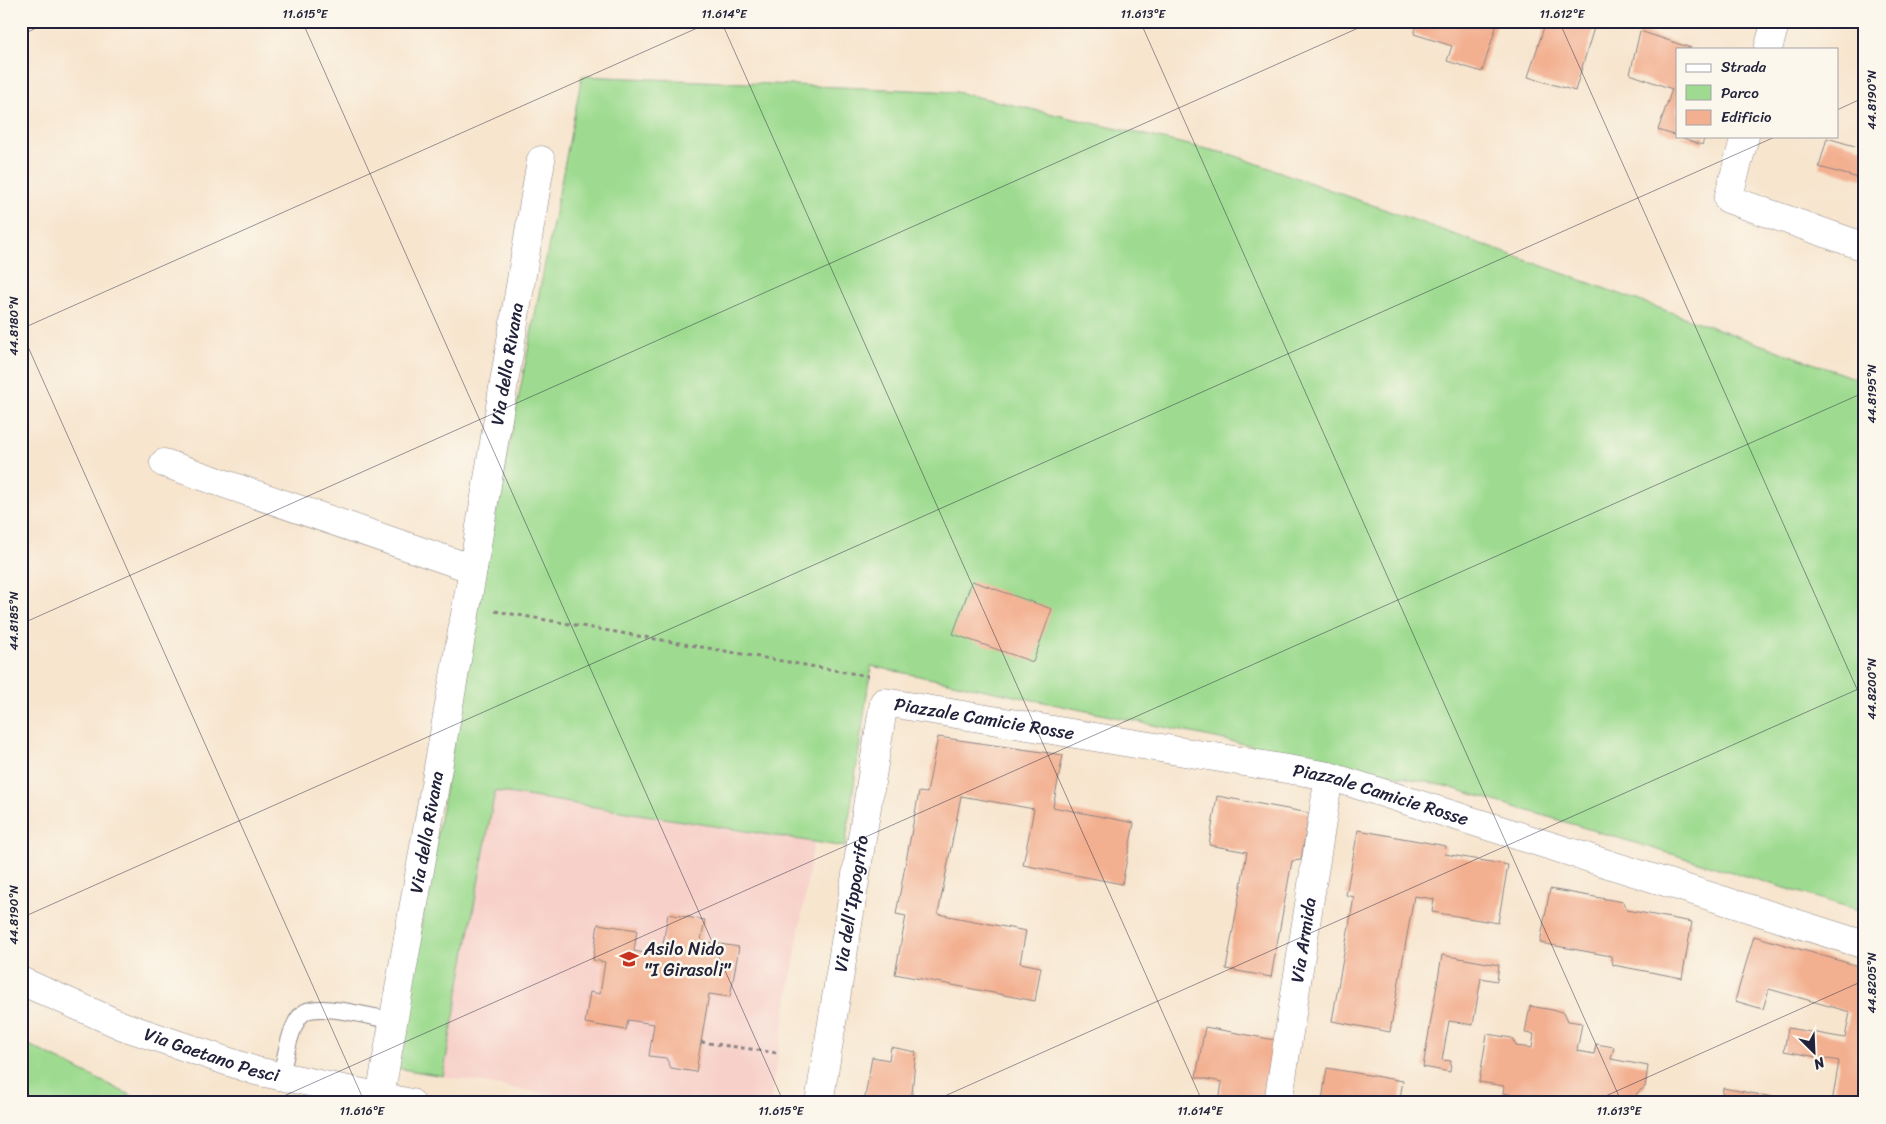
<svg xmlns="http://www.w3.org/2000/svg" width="1886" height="1124" font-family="Sriracha,sans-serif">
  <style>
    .built { fill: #f7d0c9 }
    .green { fill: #9edb90; stroke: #607e66 }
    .building { fill: #f3b091 }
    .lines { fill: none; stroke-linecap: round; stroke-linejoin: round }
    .service-casing { stroke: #8c8484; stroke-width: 18 }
    .minor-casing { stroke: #8c8484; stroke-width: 29 }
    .path { stroke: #8c8484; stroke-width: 3; stroke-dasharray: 4 4; stroke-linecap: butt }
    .service { stroke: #fff; stroke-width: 16 }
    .minor { stroke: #fff; stroke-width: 28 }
    .ticks { fill: none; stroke: #22223b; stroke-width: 1; stroke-opacity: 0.45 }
    .labels { text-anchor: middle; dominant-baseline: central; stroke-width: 5; stroke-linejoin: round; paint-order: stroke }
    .street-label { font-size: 18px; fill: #22223b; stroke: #fbf7ec }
    .poi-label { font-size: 18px; fill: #22223b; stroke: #fbf7ec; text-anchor: start }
    .neatline { fill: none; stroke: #22223b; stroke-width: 2 }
    .ticks-label { font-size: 12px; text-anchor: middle; fill: #22223b }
  </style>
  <rect width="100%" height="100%" fill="#fbf7ec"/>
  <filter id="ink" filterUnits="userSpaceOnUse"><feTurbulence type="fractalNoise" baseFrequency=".02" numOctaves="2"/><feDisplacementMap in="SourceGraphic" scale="10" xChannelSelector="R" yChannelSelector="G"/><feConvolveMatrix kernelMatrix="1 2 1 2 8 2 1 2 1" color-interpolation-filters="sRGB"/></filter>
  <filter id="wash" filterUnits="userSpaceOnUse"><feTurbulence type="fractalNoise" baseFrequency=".0096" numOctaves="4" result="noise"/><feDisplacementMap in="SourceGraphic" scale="20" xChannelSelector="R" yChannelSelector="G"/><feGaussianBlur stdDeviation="1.12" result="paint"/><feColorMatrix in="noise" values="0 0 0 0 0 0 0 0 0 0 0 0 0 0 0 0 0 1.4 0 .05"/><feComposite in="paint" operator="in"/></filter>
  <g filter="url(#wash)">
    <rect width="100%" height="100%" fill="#f7e5ce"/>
    <!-- built -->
    <path class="built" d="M495,791L814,842L770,1103H597L443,1076Z"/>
    <!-- green -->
    <path class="green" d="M582,76L956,92L1233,155L1865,382V912L1445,786L871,666L845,847L495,791L443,1076L396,1068L478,603Z
      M21,1041L146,1103H21Z"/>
    <g id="blocks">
      <!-- building -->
      <path class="building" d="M1418,21H1498L1482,72L1447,61L1452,46L1414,34Z
        M1546,21H1596L1575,91L1528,77Z
        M1640,31L1691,48L1677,49V136L1658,130L1672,89L1630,74Z
        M1678,136H1705L1702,145Z
        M1827,138L1865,149V169L1862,179L1819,167Z
        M972,581L1052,609L1033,662L953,634Z
        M938,737L1063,755L1053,807L1134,823L1122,884L1023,865L1034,809L961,796L938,914L1026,931L1020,963L1041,967L1035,1001L895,974L906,916L896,914L919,792L927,793Z
        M1217,796L1309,813L1301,860L1292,861L1271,977L1226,969L1247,852L1209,845Z
        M1358,830L1446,846L1445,854L1508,865L1498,923L1432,912L1434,899L1414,896L1390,1032L1332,1021L1354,897L1346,895Z
        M1550,889L1623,902L1627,910L1692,922L1682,978L1613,965L1611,956L1540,943Z
        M668,914L705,920L701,941L739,947L730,997L709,994L696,1072L671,1068L666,1058L649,1056L654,1024L628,1020L626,1030L585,1023L590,992L600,994L605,962L593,960L598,924L637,930L634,951L661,956Z
        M1754,936L1865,968V1103H1832L1839,1061L1784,1051L1788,1028L1845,1038L1850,1012L1769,989L1763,1009L1735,1001Z
        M1442,955L1499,965L1497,981L1481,978L1473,1025L1449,1021L1442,1060L1451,1061L1450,1072L1423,1067Z
        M1530,1006L1564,1012L1568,1021L1582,1023L1577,1051L1594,1054L1596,1044L1614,1047L1611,1059L1648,1066L1645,1087L1637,1093L1635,1103H1582L1558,1097L1557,1103H1554L1503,1093L1504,1086L1479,1082L1487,1034L1512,1038L1516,1046L1532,1048L1534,1034L1525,1033Z
        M1205,1027L1280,1041L1269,1103H1219L1222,1082L1196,1077Z
        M891,1047L916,1052L911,1103H864L872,1057L889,1060Z
        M1327,1068L1403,1081L1399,1103H1319L1322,1100Z
        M1723,1088L1800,1102V1103H1721Z"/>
    </g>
  </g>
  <g filter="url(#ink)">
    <use href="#blocks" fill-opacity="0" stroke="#8c8484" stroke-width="1"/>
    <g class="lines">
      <!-- service casing -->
      <g class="service-casing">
        <path id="service" d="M281,1076C285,1060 287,1042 294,1027C296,1022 300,1015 305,1012C321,1003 374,1017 393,1021"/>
      </g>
      <!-- minor casing -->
      <g class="minor-casing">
        <g id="minor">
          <path d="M1768,49L1776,21"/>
          <path d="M1745,136L1728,199L1865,247"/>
          <path d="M164,463L473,569"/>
          <path id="s1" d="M21,981L123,1026L256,1071L411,1103"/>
          <path id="s2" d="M380,1097L473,569L541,160"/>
          <path id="s3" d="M819,1103L884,702L1329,776L1865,945"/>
          <path id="s4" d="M1278,1103L1329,776"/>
        </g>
      </g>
      <!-- path -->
      <path class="path" d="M495,611L868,676
        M701,1042L778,1053"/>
      <!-- service -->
      <use href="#service" class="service"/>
      <!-- minor -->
      <use href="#minor" class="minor"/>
    </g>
  </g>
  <!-- ticks -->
  <path class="ticks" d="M302,21L784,1103M721,21L1203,1103M1140,21L1622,1103M1559,21L1865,707M21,35L52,21M1837,110L1865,97M21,329L713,21M21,331L365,1103M21,624L1374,21M21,918L1777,136M268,1103L1865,392M929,1103L1865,686M1590,1103L1865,980"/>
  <!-- icons -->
  <defs>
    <g id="school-bare" transform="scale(1.5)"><path d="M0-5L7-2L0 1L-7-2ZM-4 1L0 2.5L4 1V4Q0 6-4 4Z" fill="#c8321e" stroke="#fbf7ec" stroke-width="2.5" paint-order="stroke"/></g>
  </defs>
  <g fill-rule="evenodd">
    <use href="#school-bare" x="629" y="959"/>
  </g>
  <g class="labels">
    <!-- street labels -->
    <g class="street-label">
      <text stroke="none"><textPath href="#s2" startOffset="744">Via della Rivana</textPath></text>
      <text stroke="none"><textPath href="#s3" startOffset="508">Piazzale Camicie Rosse</textPath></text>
      <text stroke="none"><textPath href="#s3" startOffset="912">Piazzale Camicie Rosse</textPath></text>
      <text stroke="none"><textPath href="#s2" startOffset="269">Via della Rivana</textPath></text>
      <text stroke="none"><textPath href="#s3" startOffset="202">Via dell'Ippogrifo</textPath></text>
      <text stroke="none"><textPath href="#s4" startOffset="165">Via Armida</textPath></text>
      <text stroke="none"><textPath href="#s1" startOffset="205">Via Gaetano Pesci</textPath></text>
    </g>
    <!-- poi labels -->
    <g class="poi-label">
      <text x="644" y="949">Asilo Nido<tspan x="644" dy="21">"I Girasoli"</tspan></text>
    </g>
  </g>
  <!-- margin -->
  <rect width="1886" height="1124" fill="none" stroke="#fbf7ec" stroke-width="55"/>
  <!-- legend -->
  <rect x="1676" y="48" width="162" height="90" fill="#fbf7ec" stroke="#a4a2a5"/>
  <rect x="1686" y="64" width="25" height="8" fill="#ffffff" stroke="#a4a2a5"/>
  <text x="1721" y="72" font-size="15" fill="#22223b">Strada</text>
  <rect x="1686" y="85" width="25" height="15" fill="#9edb90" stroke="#a4a2a5"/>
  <text x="1721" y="98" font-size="15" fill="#22223b">Parco</text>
  <rect x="1686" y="110" width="25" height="15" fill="#f3b091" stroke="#a4a2a5"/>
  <text x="1721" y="122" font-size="15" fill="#22223b">Edificio</text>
  <!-- north arrow -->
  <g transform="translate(1814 1052) rotate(156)" stroke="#fbf7ec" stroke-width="4" paint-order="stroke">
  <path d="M0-4L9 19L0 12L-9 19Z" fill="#22223b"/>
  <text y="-8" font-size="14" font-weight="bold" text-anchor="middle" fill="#22223b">N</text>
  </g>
  <rect x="28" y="28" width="1830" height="1068" class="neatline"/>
  <g class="ticks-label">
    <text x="305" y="18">11.615°E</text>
    <text x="724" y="18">11.614°E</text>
    <text x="1143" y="18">11.613°E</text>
    <text x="1562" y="18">11.612°E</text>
    <text transform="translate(1872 100) rotate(-90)" y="4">44.8190°N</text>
    <text transform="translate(14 326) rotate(-90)" y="4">44.8180°N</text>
    <text transform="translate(1872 394) rotate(-90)" y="4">44.8195°N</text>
    <text transform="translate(14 621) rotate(-90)" y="4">44.8185°N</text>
    <text transform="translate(1872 689) rotate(-90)" y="4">44.8200°N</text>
    <text transform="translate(14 915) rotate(-90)" y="4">44.8190°N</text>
    <text transform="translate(1872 983) rotate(-90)" y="4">44.8205°N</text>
    <text x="362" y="1115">11.616°E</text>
    <text x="781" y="1115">11.615°E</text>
    <text x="1200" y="1115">11.614°E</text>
    <text x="1619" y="1115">11.613°E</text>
  </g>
</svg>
